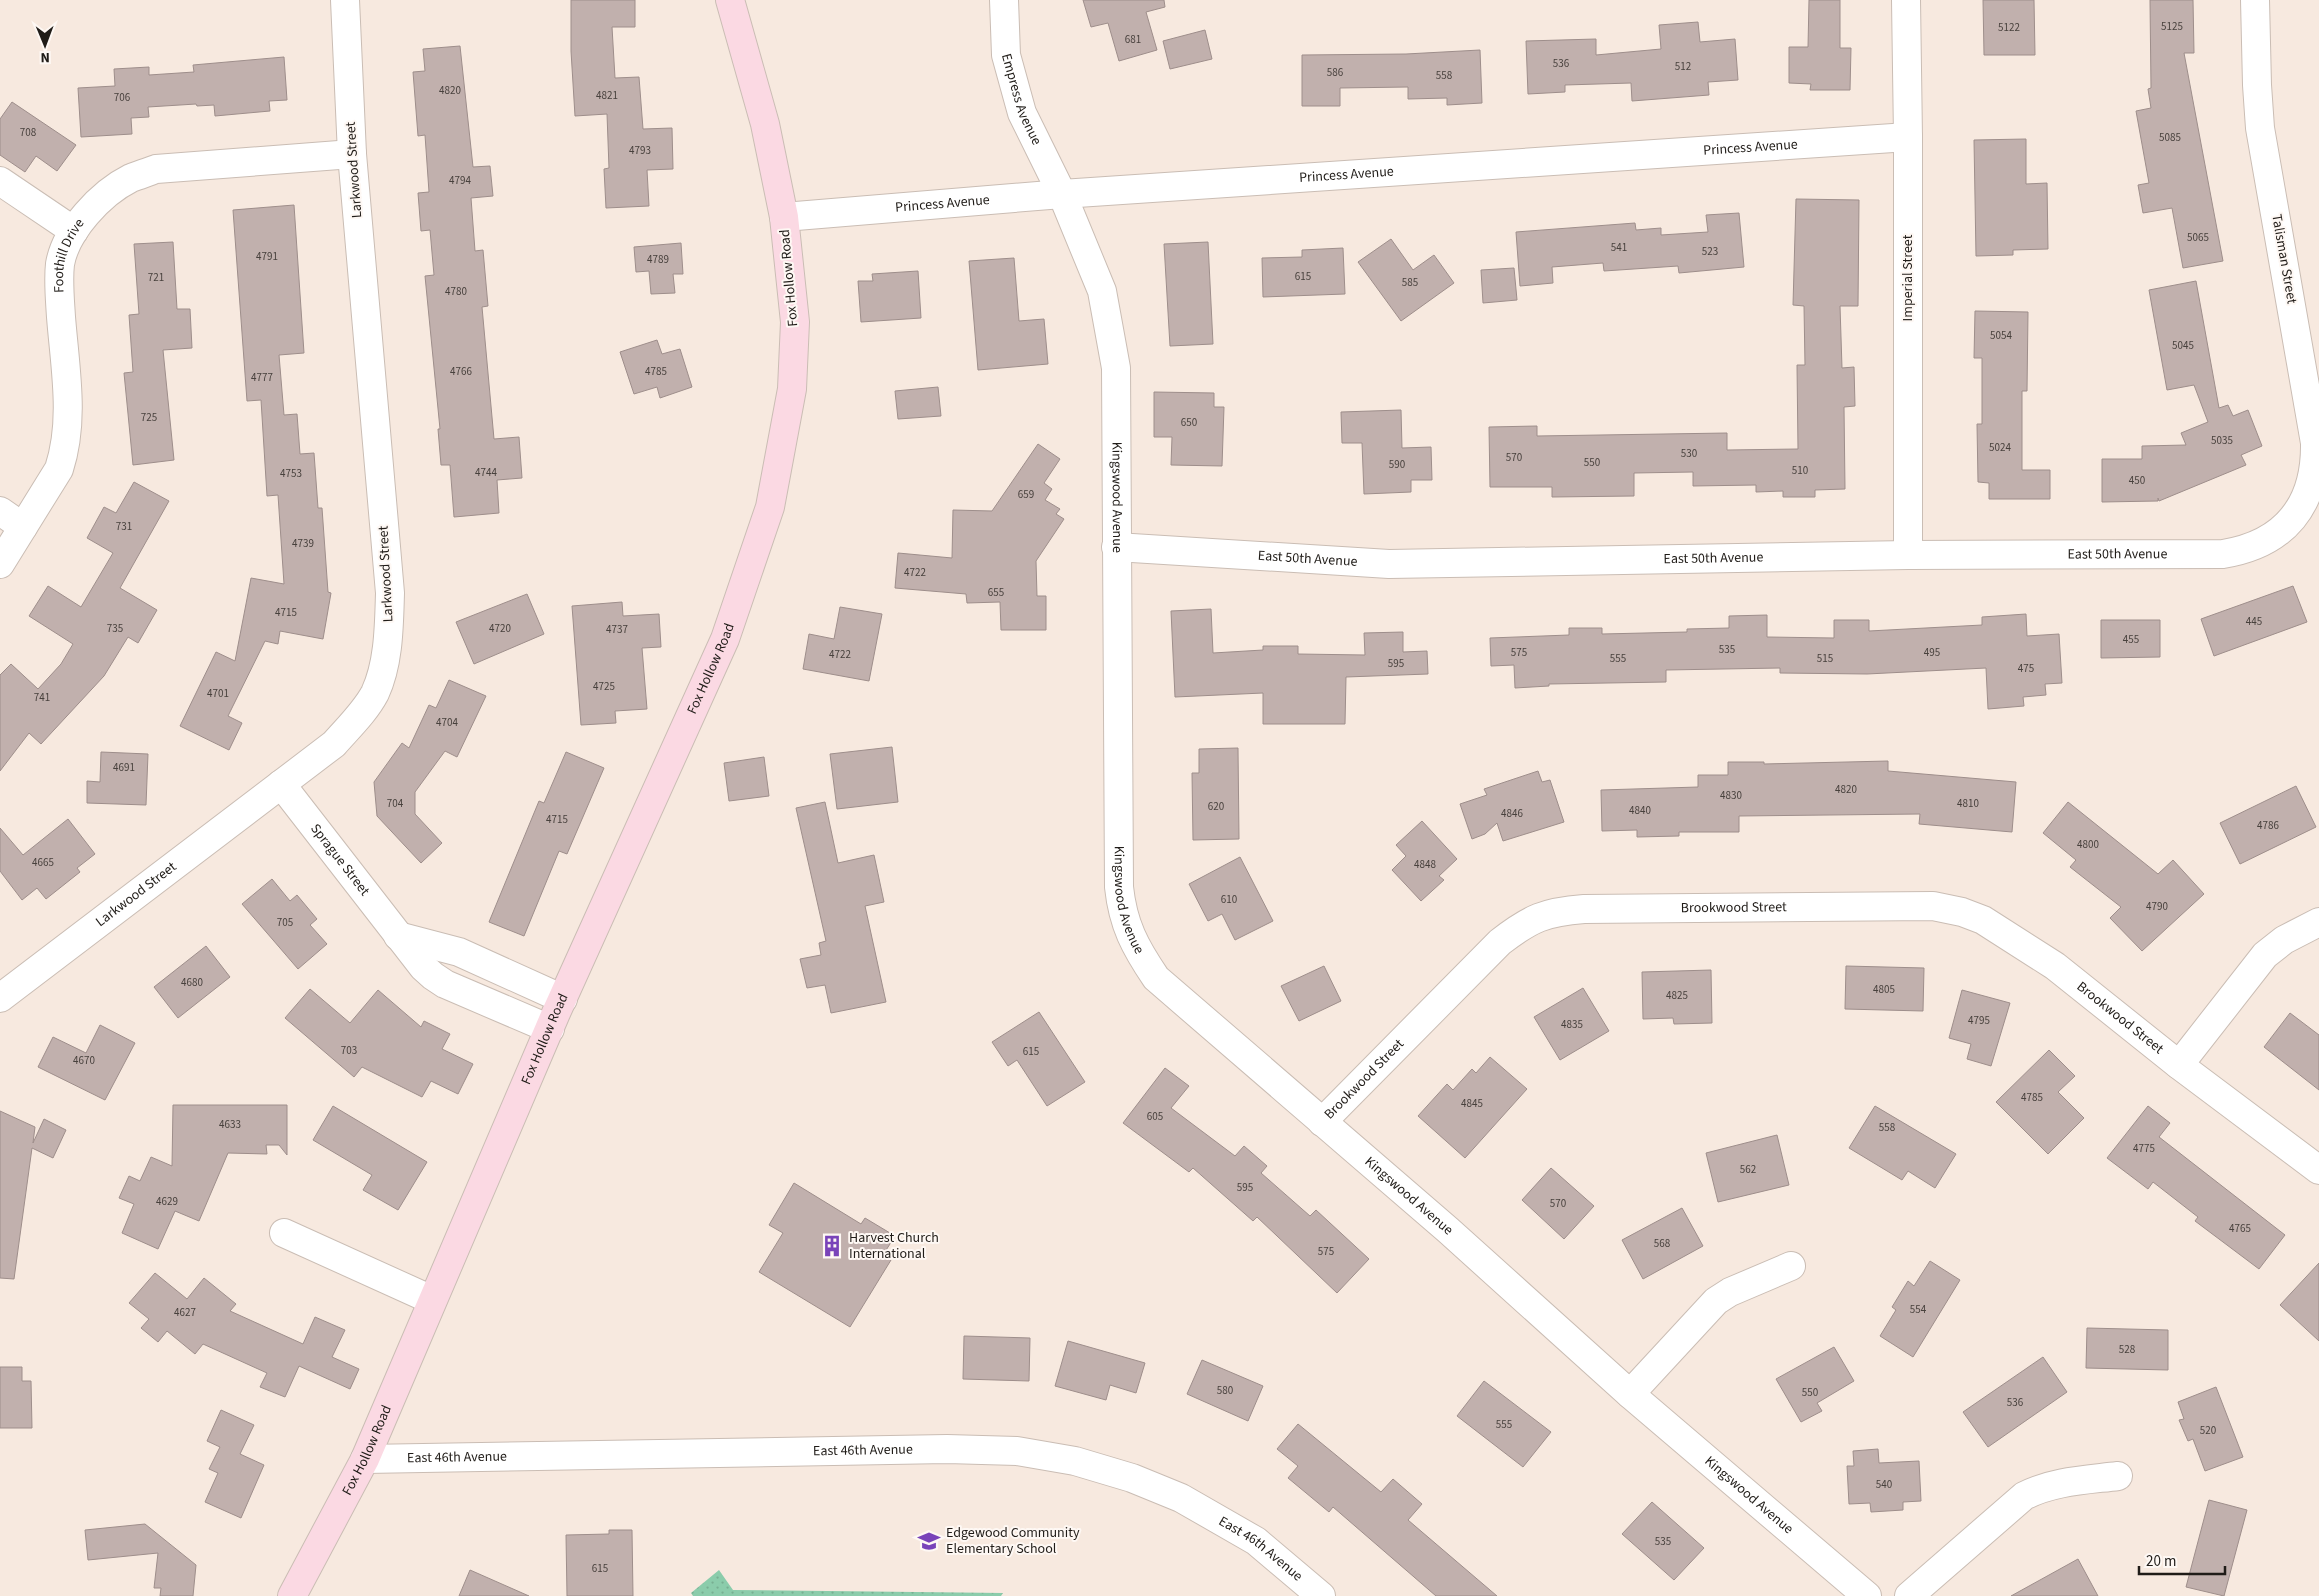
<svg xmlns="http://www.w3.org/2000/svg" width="2319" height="1596" font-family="'Source Sans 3',sans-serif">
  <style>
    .grass { fill: url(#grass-dots) }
    .building { fill: #c1b0ad; stroke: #9e8e8b }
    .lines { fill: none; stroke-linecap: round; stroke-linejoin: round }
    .minor-casing { stroke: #cabdb4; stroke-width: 30 }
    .tertiary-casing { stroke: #cabdb4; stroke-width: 30 }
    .secondary-casing { stroke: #cabdb4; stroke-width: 30 }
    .minor { stroke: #fff; stroke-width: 28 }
    .tertiary { stroke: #fff; stroke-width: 28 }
    .secondary { stroke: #fbd9e3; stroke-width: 28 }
    .labels { text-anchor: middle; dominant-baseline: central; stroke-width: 4; stroke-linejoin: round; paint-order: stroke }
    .number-label { font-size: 11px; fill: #48413d }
    .street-label { font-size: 14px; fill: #201c18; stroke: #fef8f4 }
    .poi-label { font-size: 14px; fill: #201c18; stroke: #fef8f4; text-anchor: start }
  </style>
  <defs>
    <pattern id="grass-dots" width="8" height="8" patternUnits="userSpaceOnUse" patternTransform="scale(1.25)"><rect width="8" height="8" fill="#8bccab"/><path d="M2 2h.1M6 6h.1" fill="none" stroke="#78af92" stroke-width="1.8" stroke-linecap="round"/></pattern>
  </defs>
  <rect width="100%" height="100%" fill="#f7e9df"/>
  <!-- grass -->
  <path class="grass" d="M719,1570L733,1590L1003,1593L1001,1596H693L691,1593Z"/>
  <!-- building -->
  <path class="building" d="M571,0H635V27H612L615,78L639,77L643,129L672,128L673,169L647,170L649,206L606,208L604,169L609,168L607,114L575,116L571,51Z
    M1083,0H1164L1165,7L1146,12L1157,50L1119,61L1108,23L1091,27Z
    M1809,0H1840V48H1851L1850,90H1810L1811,84L1789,83V47H1808Z
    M1983,0H2034L2035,55H1984Z
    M2150,0H2193L2194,53H2184L2223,261L2183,268L2172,208L2143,213L2138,185L2149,183L2136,111L2151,108L2148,89L2151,88Z
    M1698,22L1700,42L1735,39L1738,80L1708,82L1709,95L1632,101L1631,83L1565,85V92L1528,94L1526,41L1596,39V55L1661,49L1659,25Z
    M1205,30L1212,59L1170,69L1163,41Z
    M460,46L473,167L490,166L493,196L471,198L475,251L483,250L488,306L482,307L494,439L519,437L522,478L497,480L499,513L454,517L450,465H441L438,429H440L425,276L434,275L430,230L421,231L418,193L429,192L425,135L418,136L413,72L425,71L423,49Z
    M1480,50L1482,103L1447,105V98L1408,99V87L1340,88V106H1302V55L1406,54Z
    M284,57L287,100L269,101L270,111L215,116L214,105L197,106L196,104L148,107L149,117L131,118L132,134L81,137L78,88L115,86L114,69L149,67V75L194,72L193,65Z
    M12,102L76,145L57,171L36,156L25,172L0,155V119Z
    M2026,139V184L2047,183L2048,249L2013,250V255L1976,256L1974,140Z
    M1796,199L1859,200L1858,306H1840L1842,368L1854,367L1855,406L1844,407L1845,489L1815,490V497H1783V491L1756,492V485L1693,486V472L1634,473V496L1552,497V487H1490L1489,427L1537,426V436L1727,433V450L1798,449L1797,365H1805L1804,306L1793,305Z
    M294,205L304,353L279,355L284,415L297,414L300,454L314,453L318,508H322L328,592L331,593L323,639L280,631L278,644L265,641L228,716L242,723L229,750L180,726L216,652L235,661L251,578L284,584L278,495L267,496L261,400L247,401L233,210Z
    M1739,213L1744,267L1679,273L1678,266L1604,271L1603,263L1552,267L1553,283L1520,286L1516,232L1635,223L1636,230L1661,228V235L1708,232L1706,215Z
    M1391,239L1413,270L1434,255L1454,283L1401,321L1358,262Z
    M173,242L177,309H190L192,348L163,350L174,460L133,465L124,373L133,372L129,315L139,314L134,244Z
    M1208,242L1213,344L1170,346L1164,244Z
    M681,243L683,274H673L675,293L651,294L649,271L636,272L634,247Z
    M1343,248L1345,294L1263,297L1262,258L1302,257V250Z
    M1014,258L1019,321L1044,319L1048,364L978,370L969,261Z
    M1514,268L1517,300L1483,303L1481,270Z
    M918,271L921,318L861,322L858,281H873L872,274Z
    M2196,281L2219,408L2228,405L2233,416L2248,410L2262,446L2241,455L2246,465L2159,501L2158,498V501L2102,502V459H2142V446L2186,445L2181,433L2208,422L2194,385L2167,390L2149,290Z
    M1975,311L2028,312L2027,391H2022V470H2050V499H1989V483L1978,482L1977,424H1982V358H1974Z
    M657,340L662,354L680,349L692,387L660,398L657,387L634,394L620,352Z
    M938,387L941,416L898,419L895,391Z
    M1154,392L1214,393V407H1224L1222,466L1171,465L1172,437H1154Z
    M1401,410L1402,448L1431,447L1432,480H1411V492L1364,494L1362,443H1342L1341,412Z
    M1038,444L1060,459L1044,483L1052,489L1045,500L1060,509L1056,514L1064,519L1036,561L1037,596H1046V630H1001L1000,602L967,603L966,594L895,588L898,553L952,558L953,510L992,511Z
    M134,482L169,501L120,588L157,610L138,643L128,637L104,676L41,744L29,733L0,771V675L11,664L38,689L61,664L73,644L29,616L48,586L81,607L113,553L87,538L104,507L116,513Z
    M2293,586L2307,622L2214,656L2201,619Z
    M527,594L544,634L474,664L456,622Z
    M622,602L623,616L659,614L661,647L642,648L647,709L615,711L616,723L581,725L572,606Z
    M840,607L882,614L869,681L803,669L809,634L834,639Z
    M1211,609L1213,653L1263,650V646H1298V654L1365,655L1364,633L1403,632V652L1427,651L1428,674L1346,677L1345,724H1263V693L1175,697L1171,611Z
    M2026,614L2027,636L2059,634L2062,683L2045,684L2046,695L2023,697L2024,706L1988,709L1986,668L1867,674L1780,673V668L1666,670V682L1549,684V686L1515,688L1514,665L1491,666L1490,638L1569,635V628H1602V634L1687,632V629L1729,628V616L1767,615V637L1834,638V620H1869V631L1982,625V617Z
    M2101,620H2160V657L2101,658Z
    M449,680L486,696L457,757L445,751L415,792V814L442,843L421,863L377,816L374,782L402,743L409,748L429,705L436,708Z
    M892,747L898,802L837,809L830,754Z
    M1238,748L1239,839L1193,840L1192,773H1199V749Z
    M101,752L148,754L146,805L87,803V781L100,782Z
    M566,752L604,768L567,854L559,851L524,936L489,922L539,801L544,803Z
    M764,757L769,796L729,801L724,763Z
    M1888,761V771L2016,782L2012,832L1919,824L1920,814L1739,816V832H1679V836L1637,837V830L1602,831L1601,790L1698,787V775H1728V762H1764V764Z
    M1538,771L1542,782L1550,780L1564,822L1503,841L1497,823L1485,834L1472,839L1460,804L1487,795L1484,789Z
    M2296,786L2316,827L2240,864L2220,823Z
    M825,802L838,863L874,855L884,902L865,906L886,1002L831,1013L825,985L807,988L800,959L821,955L819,943L826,941L796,808Z
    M2068,802L2158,874L2173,860L2204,894L2142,951L2110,918L2121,907L2070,867L2076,860L2043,833Z
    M68,819L95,854L77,868L80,872L46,899L37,888L22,900L0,871V828L23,855Z
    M1422,821L1457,859L1439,876L1444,880L1421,901L1392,870L1406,856L1396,845Z
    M1240,857L1273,921L1235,940L1222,914L1208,921L1189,884Z
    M272,879L290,901L297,895L317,919L310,925L327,944L298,969L242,904Z
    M206,946L230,977L178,1018L154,987Z
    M1324,966L1341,1001L1299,1021L1281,986Z
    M1846,966L1924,968L1923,1011L1845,1009Z
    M1711,970L1712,1023L1674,1024L1673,1018L1643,1019L1642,972Z
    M1583,988L1609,1031L1560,1060L1534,1017Z
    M310,989L350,1023L378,990L421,1027L424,1021L450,1034L442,1049L473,1064L458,1094L431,1081L422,1097L362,1067L354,1077L285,1018Z
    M1962,990L2010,1003L1991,1066L1967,1059L1971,1044L1949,1038Z
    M1039,1012L1085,1082L1047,1106L1017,1060L1008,1066L992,1042Z
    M2290,1013L2319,1035V1090L2264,1047Z
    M100,1025L135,1043L105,1100L38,1067L53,1037L86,1053Z
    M2049,1050L2075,1076L2058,1092L2084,1118L2048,1154L1996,1102Z
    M1490,1057L1527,1089L1465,1158L1418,1116L1447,1084L1453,1090L1472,1069L1476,1073Z
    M1165,1068L1189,1086L1171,1108L1235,1156L1244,1146L1267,1166L1261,1173L1310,1216L1316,1210L1369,1259L1337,1293L1257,1217L1253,1221L1193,1168L1189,1172L1123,1123Z
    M173,1105H287V1155L279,1145H266L267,1154L228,1153L199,1221L175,1211L158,1249L122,1233L134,1204L119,1198L129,1176L140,1181L151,1157L172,1166Z
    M333,1106L427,1162L398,1210L363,1190L372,1175L313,1140Z
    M1875,1106L1956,1154L1935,1188L1908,1171L1902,1180L1849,1148Z
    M2148,1106L2170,1123L2159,1137L2285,1235L2259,1269L2195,1221L2198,1217L2153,1182L2148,1189L2107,1158Z
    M0,1111L35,1127L33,1143L44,1119L66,1130L53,1158L32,1148L14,1279L0,1278Z
    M1777,1135L1789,1185L1718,1202L1706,1153Z
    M1551,1168L1594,1206L1564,1239L1522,1200Z
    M794,1183L861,1224L865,1218L895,1236L883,1255L891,1260L850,1327L759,1272L783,1233L769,1225Z
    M1682,1208L1703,1246L1643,1279L1622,1240Z
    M1930,1261L1960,1280L1913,1357L1880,1336L1896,1310L1892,1307L1908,1281L1914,1286Z
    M2319,1263V1341L2280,1305Z
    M155,1273L187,1299L204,1278L236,1304L230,1311L303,1344L315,1317L345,1330L332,1357L359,1369L350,1389L299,1366L285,1397L260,1387L267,1373L203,1344L195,1354L167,1331L158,1342L141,1328L149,1319L129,1303Z
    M2087,1328L2168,1330V1370L2086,1368Z
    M964,1336L1030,1338L1029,1381L963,1379Z
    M1068,1341L1145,1363L1136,1393L1110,1385L1106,1400L1055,1386Z
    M1834,1347L1854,1381L1817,1403L1822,1411L1801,1422L1776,1379Z
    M2043,1357L2067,1392L1988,1447L1963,1412Z
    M1202,1360L1263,1386L1248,1421L1187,1394Z
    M0,1367H22V1381H31L32,1428H0Z
    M1484,1381L1551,1432L1523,1467L1457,1416Z
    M2216,1387L2243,1457L2205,1471L2193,1439L2188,1441L2179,1420L2184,1419L2178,1402Z
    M221,1410L254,1425L240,1454L264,1465L241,1518L205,1502L218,1473L209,1469L220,1447L207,1441Z
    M1298,1424L1381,1492L1393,1479L1422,1504L1408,1520L1497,1596H1436L1333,1507L1329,1512L1288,1478L1298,1466L1277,1449Z
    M1878,1449L1879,1463L1919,1461L1921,1501L1903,1502V1510L1871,1512L1870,1503L1849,1504L1847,1466H1854L1853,1451Z
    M2209,1500L2247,1510L2224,1596L2186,1587Z
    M1652,1502L1704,1548L1674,1580L1622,1534Z
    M145,1524L196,1565L193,1596H160L161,1588H154L158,1553L88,1560L85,1530Z
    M609,1530H632L633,1596H567L566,1535L609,1534Z
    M2078,1559L2098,1596H2011Z
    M470,1570L529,1596H459Z"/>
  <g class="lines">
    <!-- minor casing -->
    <g class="minor-casing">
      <g id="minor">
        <path id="s1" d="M1004,0L1006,55L1022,113L1062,194L1102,291L1116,368L1119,887C1123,925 1135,947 1156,978L1448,1230L1630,1394L1867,1596"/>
        <path d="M1906,0L1908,137V555"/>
        <path d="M0,181L74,231"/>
        <path id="s2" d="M784,217L1062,194L1908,137"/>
        <path d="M0,511L23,527"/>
        <path id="s3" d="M1116,547L1389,564L1908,555L2223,554C2285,544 2316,505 2315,443L2260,128L2257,85L2255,0"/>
        <path id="s4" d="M0,564L59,469C75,420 65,368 61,317C60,300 58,281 60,264C66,230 101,193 131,178C139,175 148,172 156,169L352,154"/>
        <path id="s5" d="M281,784L423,967L433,976L445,984L550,1029"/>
        <path d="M398,936L459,952L563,999"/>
        <path id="s6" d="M0,998L334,744C348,728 365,712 375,693C389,663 389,625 390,593L352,154L345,0"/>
        <path d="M2179,1065L2265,955L2284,940L2319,922"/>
        <path id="s7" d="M1322,1122L1500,942C1531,918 1545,912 1584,909L1933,906L1962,912L1983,920L2055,966L2179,1065L2319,1170"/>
        <path d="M284,1233L432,1300"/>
        <path d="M1630,1394L1716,1301L1730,1292L1791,1266"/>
        <path d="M1909,1596L2024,1496C2053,1481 2086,1480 2118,1476"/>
      </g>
    </g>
    <!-- tertiary casing -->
    <g class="tertiary-casing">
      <g id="tertiary">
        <path id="s8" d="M365,1459L947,1449L1017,1451L1075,1461L1132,1478L1181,1498L1256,1541L1321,1596"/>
      </g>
    </g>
    <!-- secondary casing -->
    <g class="secondary-casing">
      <g id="secondary">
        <path id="s9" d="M292,1596L365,1459L556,1013L725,639L770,507L792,389L795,322L784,217L765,124L730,0"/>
      </g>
    </g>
    <!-- minor -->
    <use href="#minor" class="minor"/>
    <!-- tertiary -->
    <use href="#tertiary" class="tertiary"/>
    <!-- secondary -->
    <use href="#secondary" class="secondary"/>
  </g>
  <!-- icons -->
  <defs>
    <g id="building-bare" transform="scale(1.725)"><path d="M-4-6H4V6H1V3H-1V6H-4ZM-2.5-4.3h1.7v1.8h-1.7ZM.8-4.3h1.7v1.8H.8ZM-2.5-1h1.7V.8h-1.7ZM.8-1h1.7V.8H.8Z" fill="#7943b9" stroke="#fef8f4" stroke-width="2.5" paint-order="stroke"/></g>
    <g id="school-bare" transform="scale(1.725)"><path d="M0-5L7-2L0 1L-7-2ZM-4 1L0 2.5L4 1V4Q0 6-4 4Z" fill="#7943b9" stroke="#fef8f4" stroke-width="2.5" paint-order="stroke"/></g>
  </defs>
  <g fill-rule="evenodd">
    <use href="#building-bare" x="832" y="1246"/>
    <use href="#school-bare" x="929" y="1541"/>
  </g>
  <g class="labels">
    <!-- number labels -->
    <g class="number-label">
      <text x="2172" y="26">5125</text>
      <text x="2009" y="27">5122</text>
      <text x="1133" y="39">681</text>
      <text x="1561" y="63">536</text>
      <text x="1683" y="66">512</text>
      <text x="1335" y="72">586</text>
      <text x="1444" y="75">558</text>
      <text x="450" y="90">4820</text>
      <text x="607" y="95">4821</text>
      <text x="122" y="97">706</text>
      <text x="28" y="132">708</text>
      <text x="2170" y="137">5085</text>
      <text x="640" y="150">4793</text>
      <text x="460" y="180">4794</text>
      <text x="2198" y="237">5065</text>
      <text x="1619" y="247">541</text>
      <text x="1710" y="251">523</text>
      <text x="267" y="256">4791</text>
      <text x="658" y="259">4789</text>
      <text x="1303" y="276">615</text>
      <text x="156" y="277">721</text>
      <text x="1410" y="282">585</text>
      <text x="456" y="291">4780</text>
      <text x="2001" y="335">5054</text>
      <text x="2183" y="345">5045</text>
      <text x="461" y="371">4766</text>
      <text x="656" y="371">4785</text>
      <text x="262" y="377">4777</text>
      <text x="149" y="417">725</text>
      <text x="1189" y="422">650</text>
      <text x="2222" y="440">5035</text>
      <text x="2000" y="447">5024</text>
      <text x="1689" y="453">530</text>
      <text x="1514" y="457">570</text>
      <text x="1592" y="462">550</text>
      <text x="1397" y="464">590</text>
      <text x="1800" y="470">510</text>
      <text x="486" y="472">4744</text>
      <text x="291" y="473">4753</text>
      <text x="2137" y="480">450</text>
      <text x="1026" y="494">659</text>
      <text x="124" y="526">731</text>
      <text x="303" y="543">4739</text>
      <text x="915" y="572">4722</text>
      <text x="996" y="592">655</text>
      <text x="286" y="612">4715</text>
      <text x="2254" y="621">445</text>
      <text x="115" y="628">735</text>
      <text x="500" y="628">4720</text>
      <text x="617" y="629">4737</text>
      <text x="2131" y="639">455</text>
      <text x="1727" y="649">535</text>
      <text x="1519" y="652">575</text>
      <text x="1932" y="652">495</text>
      <text x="840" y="654">4722</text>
      <text x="1618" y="658">555</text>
      <text x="1825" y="658">515</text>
      <text x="1396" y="663">595</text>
      <text x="2026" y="668">475</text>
      <text x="604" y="686">4725</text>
      <text x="218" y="693">4701</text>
      <text x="42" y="697">741</text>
      <text x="447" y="722">4704</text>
      <text x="124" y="767">4691</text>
      <text x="1846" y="789">4820</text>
      <text x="1731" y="795">4830</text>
      <text x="395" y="803">704</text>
      <text x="1968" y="803">4810</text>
      <text x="1216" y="806">620</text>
      <text x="1640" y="810">4840</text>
      <text x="1512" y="813">4846</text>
      <text x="557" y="819">4715</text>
      <text x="2268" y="825">4786</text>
      <text x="2088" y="844">4800</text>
      <text x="43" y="862">4665</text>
      <text x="1425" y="864">4848</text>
      <text x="1229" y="899">610</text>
      <text x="2157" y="906">4790</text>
      <text x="285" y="922">705</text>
      <text x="192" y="982">4680</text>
      <text x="1884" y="989">4805</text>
      <text x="1677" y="995">4825</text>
      <text x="1979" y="1020">4795</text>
      <text x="1572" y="1024">4835</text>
      <text x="349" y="1050">703</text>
      <text x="1031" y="1051">615</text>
      <text x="84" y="1060">4670</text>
      <text x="2032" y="1097">4785</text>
      <text x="1472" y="1103">4845</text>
      <text x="1155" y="1116">605</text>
      <text x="230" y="1124">4633</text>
      <text x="1887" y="1127">558</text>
      <text x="2144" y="1148">4775</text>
      <text x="1748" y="1169">562</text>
      <text x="1245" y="1187">595</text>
      <text x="167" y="1201">4629</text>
      <text x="1558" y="1203">570</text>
      <text x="2240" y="1228">4765</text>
      <text x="1662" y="1243">568</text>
      <text x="1326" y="1251">575</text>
      <text x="1918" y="1309">554</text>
      <text x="185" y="1312">4627</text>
      <text x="2127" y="1349">528</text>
      <text x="1225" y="1390">580</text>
      <text x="1810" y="1392">550</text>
      <text x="2015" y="1402">536</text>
      <text x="1504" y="1424">555</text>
      <text x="2208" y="1430">520</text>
      <text x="1884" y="1484">540</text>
      <text x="1663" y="1541">535</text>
      <text x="600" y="1568">615</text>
    </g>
    <!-- street labels -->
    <g class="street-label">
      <text stroke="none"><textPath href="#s1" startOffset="102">Empress Avenue</textPath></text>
      <text stroke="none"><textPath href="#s2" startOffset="969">Princess Avenue</textPath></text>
      <text transform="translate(354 170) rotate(-94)">Larkwood Street</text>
      <text stroke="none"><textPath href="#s2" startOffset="564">Princess Avenue</textPath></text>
      <text stroke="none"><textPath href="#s2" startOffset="159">Princess Avenue</textPath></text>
      <text stroke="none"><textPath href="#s4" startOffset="328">Foothill Drive</textPath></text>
      <text transform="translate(2284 259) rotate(80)">Talisman Street</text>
      <text transform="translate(789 278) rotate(-95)">Fox Hollow Road</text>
      <text transform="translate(1908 278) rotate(-90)">Imperial Street</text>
      <text stroke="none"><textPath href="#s1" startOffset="518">Kingswood Avenue</textPath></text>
      <text stroke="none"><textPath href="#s3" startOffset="1002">East 50th Avenue</textPath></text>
      <text stroke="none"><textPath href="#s3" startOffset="598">East 50th Avenue</textPath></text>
      <text stroke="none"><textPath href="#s3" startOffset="192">East 50th Avenue</textPath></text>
      <text transform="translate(386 574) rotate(-93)">Larkwood Street</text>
      <text stroke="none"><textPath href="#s9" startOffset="1018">Fox Hollow Road</textPath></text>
      <text stroke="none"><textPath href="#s5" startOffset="96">Sprague Street</textPath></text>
      <text stroke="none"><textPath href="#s6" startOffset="171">Larkwood Street</textPath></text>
      <text stroke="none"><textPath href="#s1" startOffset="922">Kingswood Avenue</textPath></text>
      <text stroke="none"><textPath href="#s7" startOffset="495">Brookwood Street</textPath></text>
      <text stroke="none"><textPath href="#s7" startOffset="915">Brookwood Street</textPath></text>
      <text stroke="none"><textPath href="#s9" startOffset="612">Fox Hollow Road</textPath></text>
      <text stroke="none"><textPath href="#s7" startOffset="60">Brookwood Street</textPath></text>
      <text stroke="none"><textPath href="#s1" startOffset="1341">Kingswood Avenue</textPath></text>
      <text stroke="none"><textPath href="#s9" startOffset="164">Fox Hollow Road</textPath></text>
      <text stroke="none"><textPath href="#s8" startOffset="498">East 46th Avenue</textPath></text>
      <text stroke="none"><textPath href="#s8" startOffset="92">East 46th Avenue</textPath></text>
      <text stroke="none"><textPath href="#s1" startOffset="1794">Kingswood Avenue</textPath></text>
      <text stroke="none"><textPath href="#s8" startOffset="918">East 46th Avenue</textPath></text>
    </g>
    <!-- poi labels -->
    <g class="poi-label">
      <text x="849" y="1238">Harvest Church<tspan x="849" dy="16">International</tspan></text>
      <text x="946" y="1533">Edgewood Community<tspan x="946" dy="16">Elementary School</tspan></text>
    </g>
  </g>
  <!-- north arrow -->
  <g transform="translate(45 45) rotate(179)" stroke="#fef8f4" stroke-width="4" paint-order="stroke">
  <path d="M0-4L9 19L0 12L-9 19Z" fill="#201c18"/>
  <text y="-8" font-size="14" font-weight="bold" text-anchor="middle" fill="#201c18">N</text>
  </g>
  <!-- scale -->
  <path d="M2139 1566v8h86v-8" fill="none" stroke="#201c18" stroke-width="2.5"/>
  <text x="2146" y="1566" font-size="15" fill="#201c18" stroke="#fef8f4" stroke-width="4" paint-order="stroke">20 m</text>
</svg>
